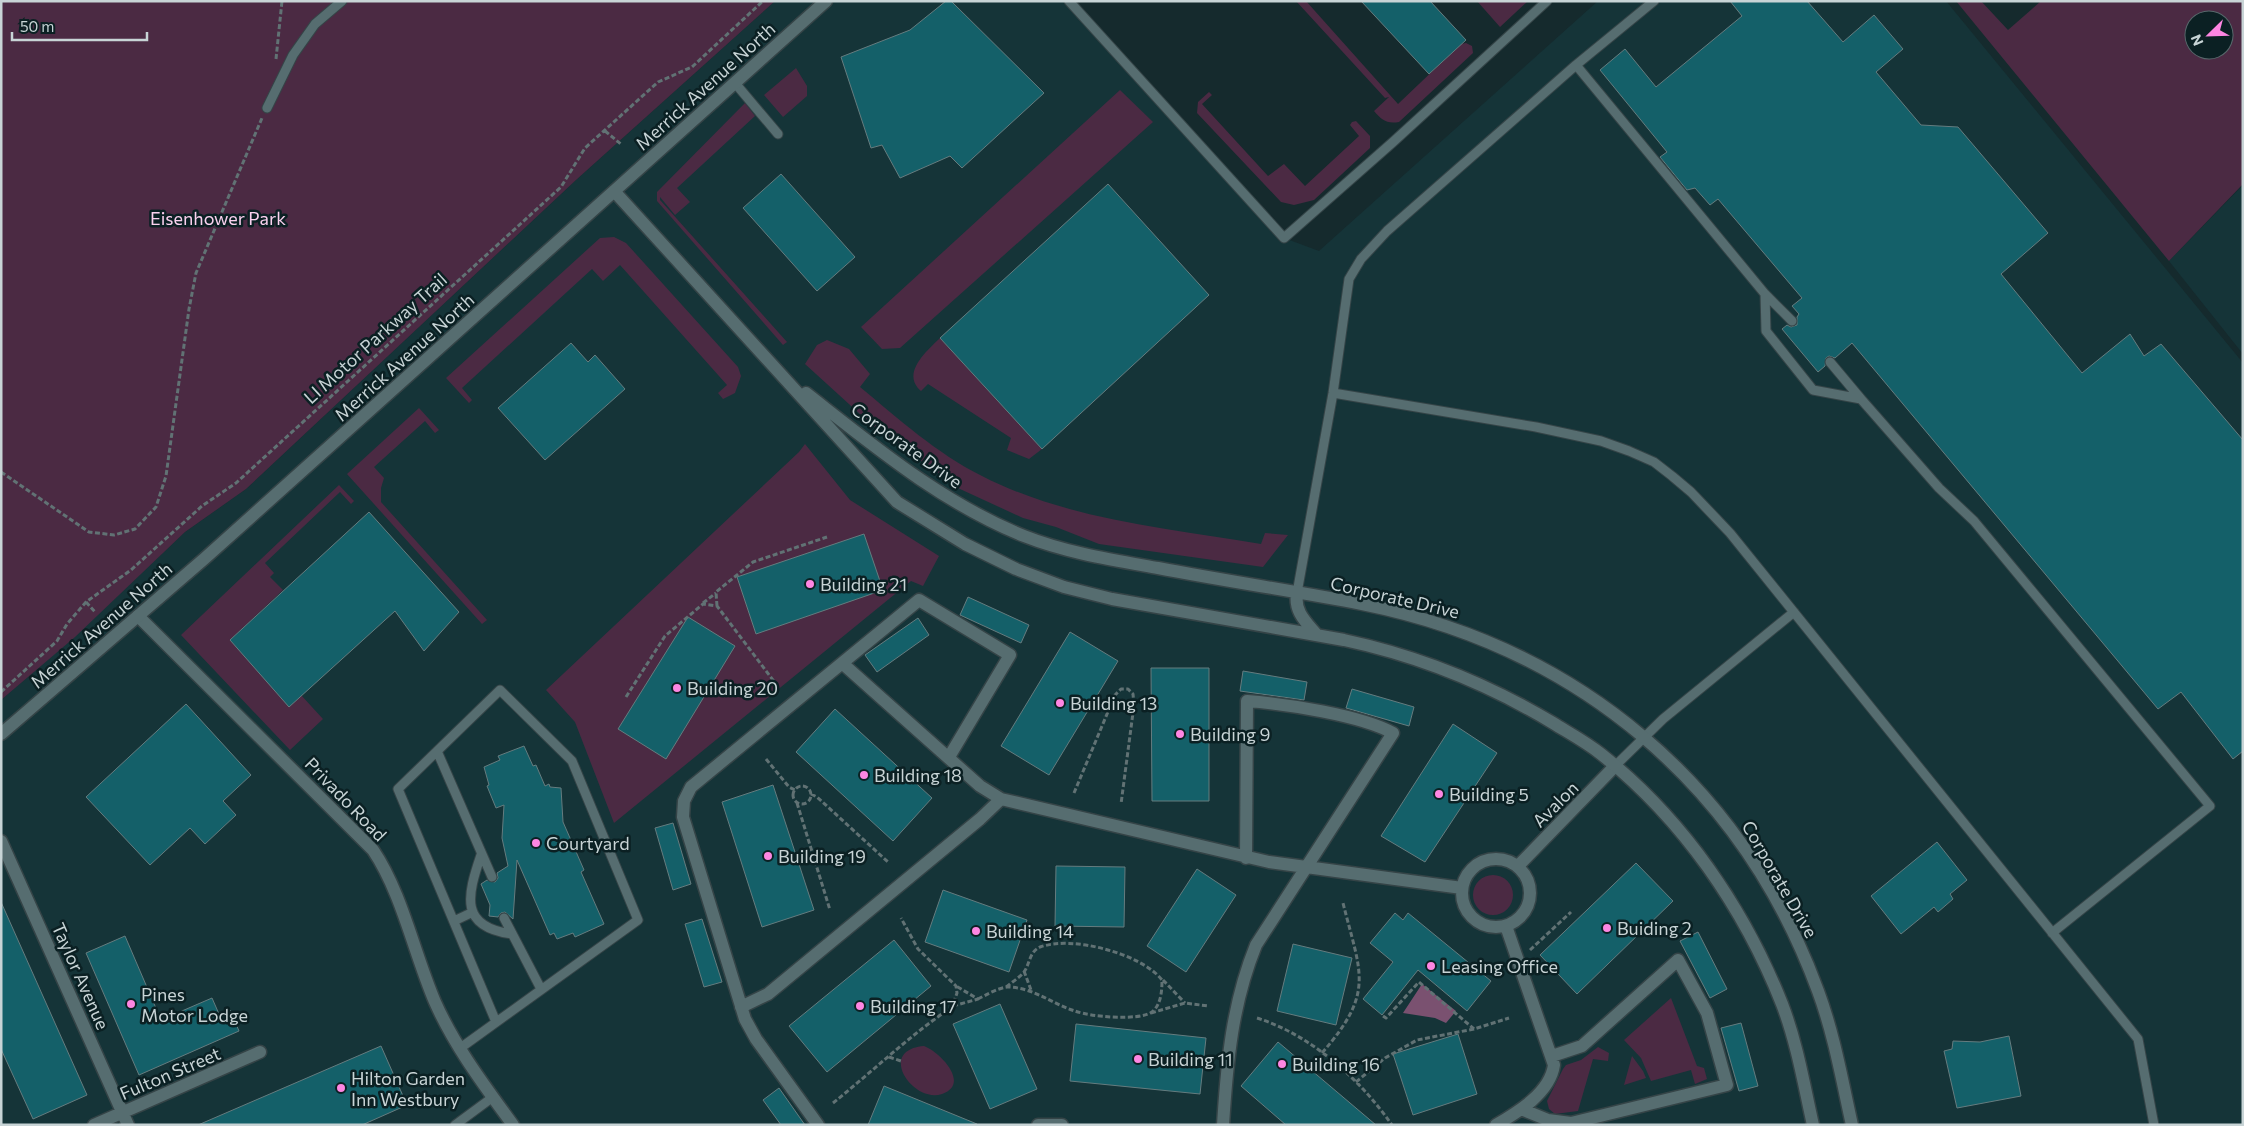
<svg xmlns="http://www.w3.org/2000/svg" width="2244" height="1126" font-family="Commissioner,sans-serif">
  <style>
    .built { fill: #153438 }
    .green { fill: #4b2a43; fill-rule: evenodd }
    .water { fill: #7a5170 }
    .building { fill: #146069; stroke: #657c7f }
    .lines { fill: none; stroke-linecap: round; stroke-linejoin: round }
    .service-casing { stroke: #354447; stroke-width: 11 }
    .minor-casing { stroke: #354447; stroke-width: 15 }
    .secondary-casing { stroke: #354447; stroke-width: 15 }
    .path { stroke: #617274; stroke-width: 3; stroke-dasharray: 5 2.5; stroke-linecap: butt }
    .service { stroke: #566d70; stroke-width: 9 }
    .minor { stroke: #566d70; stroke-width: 12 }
    .secondary { stroke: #566d70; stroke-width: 12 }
    .poi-dot { fill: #fd86e2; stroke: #0b2023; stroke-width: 2 }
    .labels { text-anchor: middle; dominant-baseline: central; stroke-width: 5; stroke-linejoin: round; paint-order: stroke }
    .street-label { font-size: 18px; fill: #c8d4d6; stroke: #0b2023 }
    .park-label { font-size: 18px; fill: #fbd1ef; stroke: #0b2023 }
    .poi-label { font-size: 18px; fill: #c8d4d6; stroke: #0b2023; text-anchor: start }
  </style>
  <rect width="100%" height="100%" fill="#152a2d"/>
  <!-- built -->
  <path class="built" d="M775,1H1069L1284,238L1319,251L1598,1H1946L2243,363V1125H1V700L75,636L185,532L246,489L576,180Z
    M2243,185V354L2169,261Z"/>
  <!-- green -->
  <path class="green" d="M1,1H775L576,180L246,489L185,532L75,637L1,700Z
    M1296,1H1306L1398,104L1461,44L1466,43L1472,46L1473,53L1399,122C1386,124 1382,120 1374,111L1389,97L1385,98Z
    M1477,1H1528L1500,27Z
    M1956,1H1981L2008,30L2041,1H2243V184L2169,261ZM2194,20H2224V50H2194Z
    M796,68L807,86V96L783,117L764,95Z
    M1120,90L1153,122L900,348L882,349L861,327Z
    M1209,92L1212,95L1202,104L1268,176L1284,164L1305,186L1359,136L1350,125L1352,122L1356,121L1370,136V148L1314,200L1294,205L1281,202L1197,113L1198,102Z
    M745,103L755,116L677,188L690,202L675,215L660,197V200L787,342L783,345L657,201V192Z
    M614,237L626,243L738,367L741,376L735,393L723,399L718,393L727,385L620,265L603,281L592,269L462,388L472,400L469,403L446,378L600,238Z
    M940,338L1042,449L1029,459L1007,450L1011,438L928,384L921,391C900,373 928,350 940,338Z
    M827,340L849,349L870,374L860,387C899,419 936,453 982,476C1068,520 1167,528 1261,544L1265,533L1288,535L1263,567L1099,544L1056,527L1023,518L960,489L929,467L872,425L805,364L817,345Z
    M419,408L439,430L435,433L425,421L374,467L384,478L381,488V502L487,620L482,624L347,474Z
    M805,444L850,500L939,556L923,586L911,581L614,823L575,722L546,690L799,452Z
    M339,485L354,501L351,504L340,492L265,563L274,573L270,577L283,590L230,640L301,695L323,719L290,750L181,635Z
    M1473 895a20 20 0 1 1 40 0a20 20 0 1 1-40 0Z
    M1671,998L1697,1066L1704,1068L1707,1079L1695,1084L1691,1070L1651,1081L1641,1058L1624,1040Z
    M924,1046C940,1052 971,1084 942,1094C913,1104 876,1050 924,1046Z
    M1598,1047L1609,1053L1608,1061L1593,1059L1578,1111L1555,1114L1549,1109L1547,1101L1563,1069L1566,1065L1581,1060Z
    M1632,1056L1643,1071L1646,1078L1624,1085Z"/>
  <!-- water -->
  <path class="water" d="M1422,984L1456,1011L1446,1023L1435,1018L1403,1013Z"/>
  <!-- building -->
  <path class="building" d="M946,1H951L1044,93L962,168L950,156L900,178L882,145L871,148L841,57L910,30Z
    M1361,1H1430L1466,40L1429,74Z
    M1730,1H1807L1843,42L1874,15L1903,49L1876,72L1921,125L1958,127L2048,233L2001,274L2082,373L2130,334L2144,356L2161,344L2243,440V751L2233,759L2181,692L2158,709L1852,343L1835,358L1829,356L1826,358L1825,366L1818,372L1782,329L1787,325L1791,327L1797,325V317L1799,314L1792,306L1802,298L1718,199L1710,205L1695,188L1687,190L1660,157L1667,152L1600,70L1625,49L1656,87L1742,16Z
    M781,174L855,257L817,291L743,208Z
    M1108,184L1209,295L1042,449L940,338Z
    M571,343L588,362L595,355L625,389L545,460L498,408Z
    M369,512L459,612L424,651L395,611L289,707L230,640Z
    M864,534L883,590L756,634L737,577Z
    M968,597L1029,625L1021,643L960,615Z
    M688,617L735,646L666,759L618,729Z
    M918,618L929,635L877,672L865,655Z
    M1070,632L1118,661L1049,775L1001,746Z
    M1151,668H1209V801H1152Z
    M1243,671L1307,682L1304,700L1240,691Z
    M1352,689L1414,707L1409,726L1346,708Z
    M186,704L251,775L223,801L236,815L205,844L190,828L150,865L86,797Z
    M835,709L932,798L893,841L796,752Z
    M1453,724L1497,753L1425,862L1381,836Z
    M524,746L533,766L536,765L545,786L549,784L550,787L561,788L563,822L584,870L581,872L604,924L575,937L573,933L557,939L554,933L550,935L517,860L513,919L505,912L501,913L498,917L489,916L490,905L481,884L487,880L495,882L498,878L497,873L508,866L502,838L504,805L496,808L487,786L489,785L484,767L500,760L498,756Z
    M773,785L814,910L762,927L722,802Z
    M673,823L691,884L673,890L655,828Z
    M1937,842L1967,880L1950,894L1953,899L1938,912L1934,907L1901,934L1871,896Z
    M1636,863L1673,901L1577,994L1540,955Z
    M1056,866L1125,867L1124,927L1055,926Z
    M1197,869L1236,895L1186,972L1147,946Z
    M943,890L1027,920L1009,972L925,942Z
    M1,902L87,1095L33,1119L1,1049Z
    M1395,913L1403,920L1408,913L1491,981L1467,1011L1418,970L1382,1015L1363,999L1393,962L1370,943Z
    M702,919L722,982L704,987L685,924Z
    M1698,932L1727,989L1710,998L1680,941Z
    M125,936L161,1020L212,998L219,1014L230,1010L239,1031L139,1075L86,953Z
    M894,940L931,986L827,1072L789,1026Z
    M1293,944L1352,958L1336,1025L1277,1011Z
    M1000,1004L1037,1089L990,1109L953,1024Z
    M1741,1023L1758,1086L1739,1091L1721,1028Z
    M1076,1024L1206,1038L1200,1094L1070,1081Z
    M1458,1034L1477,1094L1413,1115L1393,1054Z
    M2009,1036L2021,1096L1957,1108L1944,1051L1952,1049L1953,1041L1980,1042Z
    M1278,1042L1376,1125H1286L1241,1086Z
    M381,1046L407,1105L362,1125H198Z
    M884,1086L977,1124V1125H868Z
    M779,1088L805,1125H781L763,1100Z"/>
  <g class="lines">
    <!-- service casing -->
    <g class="service-casing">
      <path id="service" d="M1069,1L1284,238L1393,142L1547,1
        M1576,65L1765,294L1792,321
        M735,83L778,134
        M267,108L293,55L315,24L342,1
        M1765,294L1766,331L1813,390L1861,399L1939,488L1974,521L2210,806L2052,933
        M1830,362L1861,399
        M1333,393L1536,427L1601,441L1629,451L1654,462L1672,476L1691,492L1730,533L2138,1039L2154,1125
        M1297,593L1333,393L1349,279L1361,259L1387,231L1576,65L1654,1
        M437,751L492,877
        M1615,766L1663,719L1794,612
        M481,855C467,896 459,927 512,934
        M504,918L541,989
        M454,921L473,912
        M459,1049L638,920L572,761L500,690L398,789L496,1022
        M455,1125L493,1097"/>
    </g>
    <!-- minor casing -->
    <g class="minor-casing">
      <path id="minor" d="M138,616L373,850C402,893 414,953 435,1002C455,1047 484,1085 513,1125
        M842,663L980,786L1001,799L1269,862L1462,888
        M1,841L128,1125
        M1462 893a34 34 0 1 1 68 0a34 34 0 1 1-68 0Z
        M1518,866L1615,766
        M741,1007L768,994L980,819L1001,799
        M1521,1109L1548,1120L1571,1123L1727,1085L1707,1013L1678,960L1582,1046L1552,1056
        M94,1125L260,1052
        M818,1125L756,1039L745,1019L683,817L684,801L691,787L919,600L1010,655L949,757
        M1038,1125H1062
        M1223,1125C1227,1062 1232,1004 1256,945L1393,733C1360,715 1286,704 1247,701L1246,858
        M1496,1125C1518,1112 1550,1093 1554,1065L1506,926"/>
    </g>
    <!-- secondary casing -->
    <g class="secondary-casing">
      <path id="secondary" d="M614,191L897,502L965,544L1016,569L1064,587L1112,599L1344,640C1419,656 1488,684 1553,723C1569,733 1586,742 1601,754C1683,819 1744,908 1782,1004C1797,1043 1804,1085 1813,1125
        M806,393C875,447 942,503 1024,536C1067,553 1113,560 1158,568C1226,581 1294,591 1362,604C1577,647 1742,784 1818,991C1834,1034 1842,1080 1852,1125
        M1297,593C1294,611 1305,621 1316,634
        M1,734L204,559L826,1"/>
    </g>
    <!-- path -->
    <path class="path" d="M276,59L282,1
      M605,131L622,145
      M1,472L89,532L114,535L135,529L156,507L166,476L189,309L196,273L262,118
      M86,602L95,612
      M703,603L716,593
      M717,606L716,592L753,562L827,537
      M1,692L57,641L67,624L86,602L131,570L202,506L236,483L561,187L585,148L658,82L692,67L763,1
      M626,697L665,636L703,604L717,606L776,684
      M766,759L789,787L795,790
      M793 795a9 9 0 1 1 18 0a9 9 0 1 1-18 0Z
      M1074,793L1115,695L1121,689H1128L1133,694L1134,705L1121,804
      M811,794L817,797L888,862
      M797,803L830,910
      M1530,950L1571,912
      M1024,971L1031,990
      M1163,980L1185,1003
      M978,999C986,995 998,988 1007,987C1033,987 1052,1004 1075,1011C1091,1017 1139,1021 1152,1012C1161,1005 1162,991 1162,980C1142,954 1072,935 1040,947C1029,952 1030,964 1024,972C1019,978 1012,982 1006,987
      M953,1006L978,999L956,986
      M1151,1013L1185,1003L1208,1006
      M1383,1016L1386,1018L1419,982L1474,1029
      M1257,1018C1311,1035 1360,1079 1392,1125
      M1322,1053C1375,992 1361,975 1343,903
      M889,1057L901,1061
      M1356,1082L1385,1058L1417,1040L1474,1029L1509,1018
      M833,1103C873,1071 910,1035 952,1007L957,993L956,986L918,949L901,918"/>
    <!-- service -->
    <use href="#service" class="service"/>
    <!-- minor -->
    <use href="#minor" class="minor"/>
    <!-- secondary -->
    <use href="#secondary" class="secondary"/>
  </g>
  <!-- markers -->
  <g class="poi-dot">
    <circle cx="810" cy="584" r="5"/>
    <circle cx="677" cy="688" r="5"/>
    <circle cx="1060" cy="703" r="5"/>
    <circle cx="1180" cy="734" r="5"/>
    <circle cx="864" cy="775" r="5"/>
    <circle cx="1439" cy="794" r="5"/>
    <circle cx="536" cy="843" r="5"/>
    <circle cx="768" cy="856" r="5"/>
    <circle cx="1607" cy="928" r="5"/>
    <circle cx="976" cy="931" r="5"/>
    <circle cx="1431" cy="966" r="5"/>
    <circle cx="131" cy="1004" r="5"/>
    <circle cx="860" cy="1006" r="5"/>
    <circle cx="1138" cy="1059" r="5"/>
    <circle cx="1282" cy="1064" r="5"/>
    <circle cx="341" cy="1088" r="5"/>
  </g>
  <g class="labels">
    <!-- street labels -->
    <g class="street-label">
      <text transform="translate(705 86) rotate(-42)">Merrick Avenue North</text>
      <text transform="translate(375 338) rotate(-42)">LI Motor Parkway Trail</text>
      <text transform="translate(404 357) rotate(-42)">Merrick Avenue North</text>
      <text transform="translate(907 445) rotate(36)">Corporate Drive</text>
      <text transform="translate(1395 597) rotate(13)">Corporate Drive</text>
      <text transform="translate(101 625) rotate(-41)">Merrick Avenue North</text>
      <text transform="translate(346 799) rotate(46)">Privado Road</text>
      <text transform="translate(1555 804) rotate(-45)">Avalon</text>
      <text transform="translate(1780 879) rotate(60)">Corporate Drive</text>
      <text transform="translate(81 976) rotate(66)">Taylor Avenue</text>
      <text transform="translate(170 1073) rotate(-23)">Fulton Street</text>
    </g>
    <!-- park labels -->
    <g class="park-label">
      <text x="218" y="218">Eisenhower Park</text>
    </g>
    <!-- poi labels -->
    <g class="poi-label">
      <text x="820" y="584">Building 21</text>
      <text x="687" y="688">Building 20</text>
      <text x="1070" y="703">Building 13</text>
      <text x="1190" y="734">Building 9</text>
      <text x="874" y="775">Building 18</text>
      <text x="1449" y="794">Building 5</text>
      <text x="546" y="843">Courtyard</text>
      <text x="778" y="856">Building 19</text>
      <text x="1617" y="928">Buiding 2</text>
      <text x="986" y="931">Building 14</text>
      <text x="1441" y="966">Leasing Office</text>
      <text x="141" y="994">Pines<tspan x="141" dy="21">Motor Lodge</tspan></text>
      <text x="870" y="1006">Building 17</text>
      <text x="1148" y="1059">Building 11</text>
      <text x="1292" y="1064">Building 16</text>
      <text x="351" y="1078">Hilton Garden<tspan x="351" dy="21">Inn Westbury</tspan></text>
    </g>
  </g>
  <!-- border -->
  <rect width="2244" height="1126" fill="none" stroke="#c8d4d6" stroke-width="5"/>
  <!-- north arrow -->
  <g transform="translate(2209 35) rotate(247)"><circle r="24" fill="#0b2023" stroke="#57686b"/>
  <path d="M0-4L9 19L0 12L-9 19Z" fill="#fd86e2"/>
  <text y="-8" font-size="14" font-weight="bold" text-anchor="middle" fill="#c8d4d6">N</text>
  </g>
  <!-- scale -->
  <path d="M12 32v8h135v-8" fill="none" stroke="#c8d4d6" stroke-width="2.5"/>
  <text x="20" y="32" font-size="15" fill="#c8d4d6" stroke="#0b2023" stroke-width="4" paint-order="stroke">50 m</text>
</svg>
